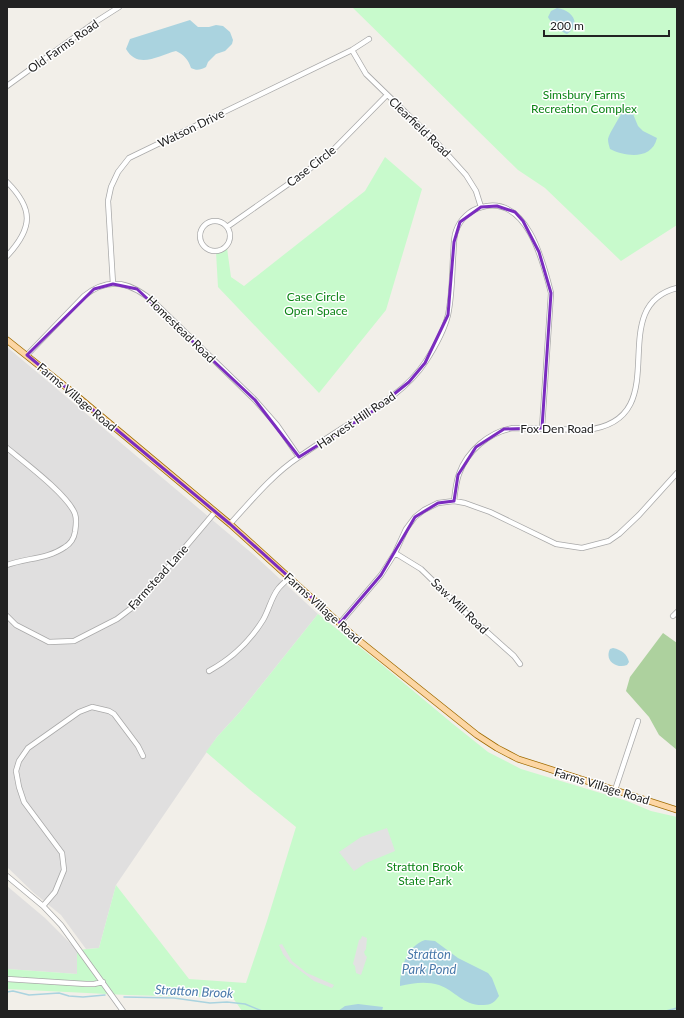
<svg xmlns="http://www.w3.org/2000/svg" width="684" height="1018" font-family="Lato,sans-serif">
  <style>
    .residential { fill: #e0dfdf }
    .forest { fill: #add19e }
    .park { fill: #c8facc }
    .parking { fill: #e2e2e2 }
    .water { fill: #aad3df }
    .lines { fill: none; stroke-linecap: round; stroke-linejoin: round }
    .stream { stroke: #aad3df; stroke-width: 1.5 }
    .minor-casing { stroke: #a9a9a9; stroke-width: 6 }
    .major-casing { stroke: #a06b00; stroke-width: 7 }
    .minor { stroke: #fff; stroke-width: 4.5 }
    .major { stroke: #fcd6a4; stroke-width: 5.5 }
    .marked { fill: none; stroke: #7b2cbf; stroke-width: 3; stroke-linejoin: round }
    .labels { text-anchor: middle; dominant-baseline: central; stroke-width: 3; stroke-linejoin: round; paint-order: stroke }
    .street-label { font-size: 12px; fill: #222; stroke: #fff }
    .park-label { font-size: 12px; fill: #0c8416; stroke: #fff }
    .water-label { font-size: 13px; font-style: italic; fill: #4a7aab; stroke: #fff }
  </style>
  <rect width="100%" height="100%" fill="#f2efe9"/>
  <!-- residential -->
  <path class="residential" d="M7,347L254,555L318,614L239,713L217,737L116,885L99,948L86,949L61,915L34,893L7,867Z
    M7,886L45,918L77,950V974L7,969Z"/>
  <!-- forest -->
  <path class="forest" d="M663,633L677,643V750L659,735L649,717L626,691L630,677Z"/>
  <!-- park -->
  <path class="park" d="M352,7H677V225L621,261L545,188L518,170Z
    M385,157L422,189L386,310L319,393L218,287L216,252L222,251L227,248L231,277L244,286L365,191Z
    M318,614L381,664L453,724L488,752L521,769L627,801L651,811L677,817V1011H242L233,998L127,995L7,989V969L77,974V950L99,948L116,885L189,979L246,983L267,921L296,827L249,789L206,752L217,737L239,713Z"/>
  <!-- parking -->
  <path class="parking" d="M387,828L395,851L366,863L354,871L339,852L361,837Z
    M362,936L367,938L366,949L364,952L365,955L367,957L361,975L356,973L355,966L353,964L359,940L361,939Z
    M282,944L292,961L307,973L334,985L332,988L314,981L290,963L283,954L279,945Z"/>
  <!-- water -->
  <path class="water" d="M557,8C571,10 583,23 567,34C563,33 550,22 548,17L551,11Z
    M190,20L198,27H209L216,25L223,26L230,32L233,40L232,44L225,51L216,54L208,62L206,67C200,70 197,71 191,68C188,59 184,55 176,51C159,55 138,70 126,49L130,39Z
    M626,111L633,114L638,126L643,131L657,138C652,160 626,157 610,149C609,146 608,142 608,139C609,133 619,119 622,112Z
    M613,648C622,650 627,654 629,662L627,665C617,669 604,661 610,649Z
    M425,940L435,941L458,958L488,973L492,978L499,996C495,1002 491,1005 484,1005C463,1006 456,991 439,985C426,981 413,983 400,986C400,968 407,946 425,940Z
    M358,1004L383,1007L382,1011H338L345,1006Z"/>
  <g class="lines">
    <!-- stream -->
    <path class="stream" d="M7,992L13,991L29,995L59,993L69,996L83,997L105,995
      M124,997L174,998L210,1003L227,1002L245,1004L262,1011
      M666,1011L677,1008"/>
    <!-- minor casing -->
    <g class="minor-casing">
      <path id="minor" d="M352,50L366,74L438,144L466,175L476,191L481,207
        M7,86L97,21L119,7
        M7,182C34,209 33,228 7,256
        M200 236a15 15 0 1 1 30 0a15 15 0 1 1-30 0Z
        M227,227L307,171L331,152L387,95
        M113,284L108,201L111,187L118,172L129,158L352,50L369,39
        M27,355L84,296C110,275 133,283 156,304L255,400L277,425L299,457
        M7,448C24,462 68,495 75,514C77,520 76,525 75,532C74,538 70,544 65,547C48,559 26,558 7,565
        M454,501C455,492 456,482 459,474C467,451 489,432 513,428L586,430C680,420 601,307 677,288
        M230,524C252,500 272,475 299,457C316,445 335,433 352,422C379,406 408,389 426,361C435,347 444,331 448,315C452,296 452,276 453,258C454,249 453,239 456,231C460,219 470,210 482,207C527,195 543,261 551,293L542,428
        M395,553L421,569L467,614L514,656L520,664
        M7,616L16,625L49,642L74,641L117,619L138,603L215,512
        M673,616L677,612
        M340,623L381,575L395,553L406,529L415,517L424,510L438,503L454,501L465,503L490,512L556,544L582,548L609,541L619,534L639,515L677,473
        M209,671C231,659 250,641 263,620C269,610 271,598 278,589C281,585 286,581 289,578
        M615,790L638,721
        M7,876L43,906L61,925L123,1011
        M43,906L55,892L64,870L62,853L24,802L19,787L16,771L19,761L28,748L79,712L92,707L109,711L114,714L138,746L143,756
        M7,979L86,984H94L103,982"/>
    </g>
    <!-- major casing -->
    <g class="major-casing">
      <path id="major" d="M7,340L71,391L230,524L357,639L477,735L497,748L518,759L677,810"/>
    </g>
    <!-- minor -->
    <use href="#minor" class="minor"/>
    <!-- major -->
    <use href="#major" class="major"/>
  </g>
  <!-- marked area -->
  <path class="marked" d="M497,206L515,212L523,221L539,252L551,293L542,428L504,429L476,447L458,475L454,501L438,503L415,517L381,575L340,623L230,524L27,355L94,289L113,284L137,289L255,400L299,457L373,411L409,382L425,363L448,315L454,242L460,222L481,207Z"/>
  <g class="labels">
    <!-- street labels -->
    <g class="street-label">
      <text transform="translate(63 46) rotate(-35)">Old Farms Road</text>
      <text transform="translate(420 127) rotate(44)">Clearfield Road</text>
      <text transform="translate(191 128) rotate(-26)">Watson Drive</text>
      <text transform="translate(311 166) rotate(-38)">Case Circle</text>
      <text transform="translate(181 329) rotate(44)">Homestead Road</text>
      <text transform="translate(77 397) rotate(40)">Farms Village Road</text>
      <text transform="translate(356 420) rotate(-34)">Harvest Hill Road</text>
      <text x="557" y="428">Fox Den Road</text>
      <text transform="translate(158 577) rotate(-48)">Farmstead Lane</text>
      <text transform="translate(460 606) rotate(44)">Saw Mill Road</text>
      <text transform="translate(323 608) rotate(42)">Farms Village Road</text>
      <text transform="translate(602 786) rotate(17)">Farms Village Road</text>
    </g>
    <!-- park labels -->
    <g class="park-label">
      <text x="584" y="94">Simsbury Farms<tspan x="584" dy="14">Recreation Complex</tspan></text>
      <text x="316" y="296">Case Circle<tspan x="316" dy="14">Open Space</tspan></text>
      <text x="425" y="866">Stratton Brook<tspan x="425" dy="14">State Park</tspan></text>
    </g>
    <!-- water labels -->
    <g class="water-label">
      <text x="429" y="954">Stratton<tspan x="429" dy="15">Park Pond</tspan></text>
      <text transform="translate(194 991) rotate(3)">Stratton Brook</text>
    </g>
  </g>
  <!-- border -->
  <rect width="684" height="1018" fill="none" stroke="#222222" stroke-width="16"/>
  <!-- scale -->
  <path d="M544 30v6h125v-6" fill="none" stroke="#222222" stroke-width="2"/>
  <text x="550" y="30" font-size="12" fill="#222222" stroke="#ffffff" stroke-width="3" paint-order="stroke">200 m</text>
</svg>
